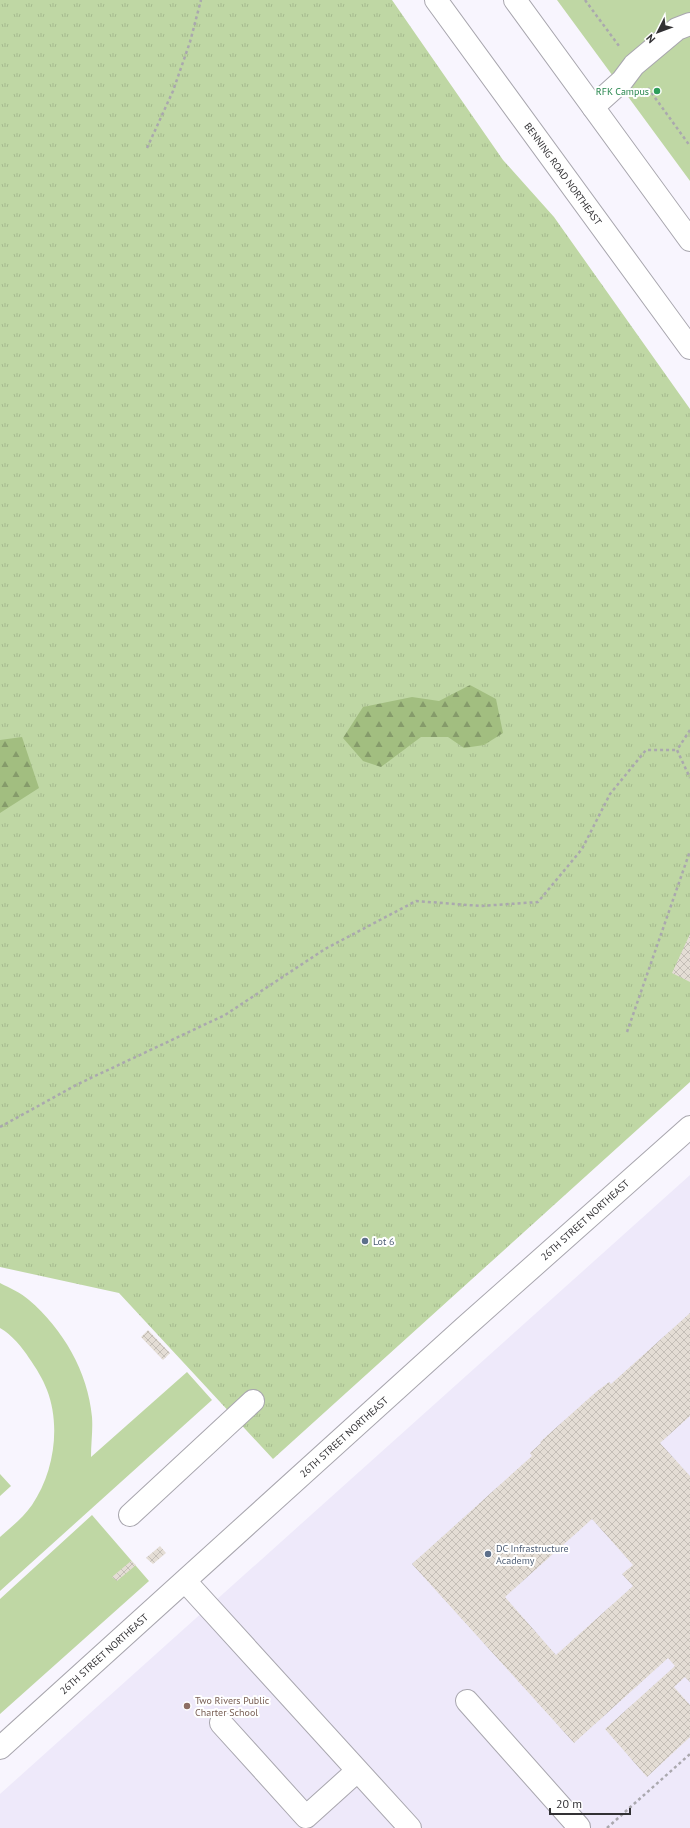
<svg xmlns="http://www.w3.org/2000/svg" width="690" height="1828" font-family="'PT Sans',sans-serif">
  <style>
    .built { fill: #eee9fa }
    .grass { fill: url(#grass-tufts) }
    .forest { fill: url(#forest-firs) }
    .green { fill: #bfd7a4 }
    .building { fill: url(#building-cross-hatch); fill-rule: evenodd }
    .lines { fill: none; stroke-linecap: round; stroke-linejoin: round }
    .minor-casing { stroke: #a8a6ae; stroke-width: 24 }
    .major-casing { stroke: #a8a6ae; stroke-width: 24 }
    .path { stroke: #aaa8ae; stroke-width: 2.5; stroke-dasharray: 3 3; stroke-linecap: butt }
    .minor { stroke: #fff; stroke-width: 22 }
    .major { stroke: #fff; stroke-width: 22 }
    .leisure-dot { fill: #2e9e5b; stroke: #fff; stroke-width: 1.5 }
    .service-dot { fill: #5c6f8a; stroke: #fff; stroke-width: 1.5 }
    .education-dot { fill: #8d6e63; stroke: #fff; stroke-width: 1.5 }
    .labels { text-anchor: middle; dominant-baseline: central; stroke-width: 4; stroke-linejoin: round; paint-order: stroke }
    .leisure-label { font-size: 10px; fill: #27864d; stroke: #fff; text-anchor: end }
    .street-label { font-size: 10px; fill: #323134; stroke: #fff }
    .service-label { font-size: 10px; fill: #4e5e75; stroke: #fff; text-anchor: start }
    .education-label { font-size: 10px; fill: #785e54; stroke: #fff; text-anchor: start }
  </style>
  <defs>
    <pattern id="grass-tufts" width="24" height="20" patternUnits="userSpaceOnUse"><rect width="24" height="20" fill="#bfd7a4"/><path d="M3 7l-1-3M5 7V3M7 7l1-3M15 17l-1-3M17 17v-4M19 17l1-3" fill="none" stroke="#a5b98e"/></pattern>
    <pattern id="forest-firs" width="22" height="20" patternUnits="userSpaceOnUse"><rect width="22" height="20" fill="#a2be80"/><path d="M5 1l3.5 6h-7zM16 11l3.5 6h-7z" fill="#859b6a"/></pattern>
    <pattern id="building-cross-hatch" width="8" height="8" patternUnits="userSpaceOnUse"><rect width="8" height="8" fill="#e4ddd5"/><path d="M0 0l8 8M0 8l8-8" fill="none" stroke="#c4beb7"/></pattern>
  </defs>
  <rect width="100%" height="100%" fill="#f8f5fe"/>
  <!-- built -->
  <path class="built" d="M690,1175V1828H0V1794Z"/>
  <!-- grass -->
  <path class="grass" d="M0,0H392L503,160L554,217L690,409V1082L273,1459L119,1293L0,1267Z"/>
  <!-- forest -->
  <path class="forest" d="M470,685L496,699L503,733L484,745L464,748L448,737H421L381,767L363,761L343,738L363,707L412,697L439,701Z
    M22,737L39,788L0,813V740Z"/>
  <!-- green -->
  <path class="green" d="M557,0H690V181Z
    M0,1283C10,1288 21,1293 29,1300C63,1329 88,1372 92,1417C93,1430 91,1443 91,1457L187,1372L212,1400L0,1591V1537C11,1527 23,1518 32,1505C54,1473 61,1426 47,1390C43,1379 36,1368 29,1358C22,1347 12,1335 0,1328Z
    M0,1474L11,1486L0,1496Z
    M92,1515L149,1581L0,1714V1599Z"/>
  <!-- building -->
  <path class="building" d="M690,934V982L672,973Z
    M690,1313V1416L660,1443L690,1476V1682L685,1677L674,1687L690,1705V1737L647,1777L605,1729L675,1666L668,1658L574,1743L412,1564L532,1456L530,1453L541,1443L540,1442L596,1392L609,1382L611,1384ZM592,1519L633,1565L622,1574L633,1586L556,1655L505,1597Z
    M148,1330L170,1353L163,1360L141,1337Z
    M160,1546L166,1553L153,1564L146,1558Z
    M131,1561L136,1565L117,1581L112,1577Z"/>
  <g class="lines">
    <!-- minor casing -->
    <g class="minor-casing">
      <path id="minor" d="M593,107L622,81L634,65L677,29L690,24
        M130,1515L253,1401
        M185,1581L410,1828
        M467,1701L579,1827L578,1828
        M221,1723L306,1817L357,1771
        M0,1748L465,1327L690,1127"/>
    </g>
    <!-- major casing -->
    <g class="major-casing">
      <path id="major" d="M436,0L690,348
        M515,0L690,240"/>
    </g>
    <!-- path -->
    <path class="path" d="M585,0L619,46
      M648,88L690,146
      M147,148L173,91L190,42L201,0
      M690,730L677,750L690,778
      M627,1032L690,851
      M0,1127L78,1084L225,1015L325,949L416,901L481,906L538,902L582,849L610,794L646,750H677
      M607,1828L690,1754"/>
    <!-- minor -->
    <use href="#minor" class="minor"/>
    <!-- major -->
    <use href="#major" class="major"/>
  </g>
  <!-- markers -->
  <circle class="leisure-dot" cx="657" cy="91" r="4"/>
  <g class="service-dot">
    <circle cx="365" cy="1241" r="4"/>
    <circle cx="488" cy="1554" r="4"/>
  </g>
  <circle class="education-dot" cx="187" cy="1706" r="4"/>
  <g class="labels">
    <!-- leisure labels -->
    <g class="leisure-label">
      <text x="649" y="91">RFK Campus</text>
    </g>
    <!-- street labels -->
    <g class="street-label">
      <text transform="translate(563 174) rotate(54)">BENNING ROAD NORTHEAST</text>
      <text transform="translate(585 1220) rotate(-42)">26TH STREET NORTHEAST</text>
      <text transform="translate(344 1437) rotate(-42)">26TH STREET NORTHEAST</text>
      <text transform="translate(104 1654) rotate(-42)">26TH STREET NORTHEAST</text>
    </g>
    <!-- service labels -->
    <g class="service-label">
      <text x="373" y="1241">Lot 6</text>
      <text x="496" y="1548">DC Infrastructure<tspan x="496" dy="12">Academy</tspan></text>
    </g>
    <!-- education labels -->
    <g class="education-label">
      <text x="195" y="1700">Two Rivers Public<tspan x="195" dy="12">Charter School</tspan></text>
    </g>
  </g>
  <!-- north arrow -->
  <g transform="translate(658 32) rotate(228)" stroke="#ffffff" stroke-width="3" paint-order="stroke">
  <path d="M0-3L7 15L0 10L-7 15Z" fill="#323134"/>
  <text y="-6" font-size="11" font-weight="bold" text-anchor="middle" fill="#323134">N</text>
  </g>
  <!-- scale -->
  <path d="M550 1808v6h80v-6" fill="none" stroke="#323134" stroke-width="2"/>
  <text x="556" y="1808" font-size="12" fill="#323134" stroke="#ffffff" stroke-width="3" paint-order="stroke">20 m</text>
</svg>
